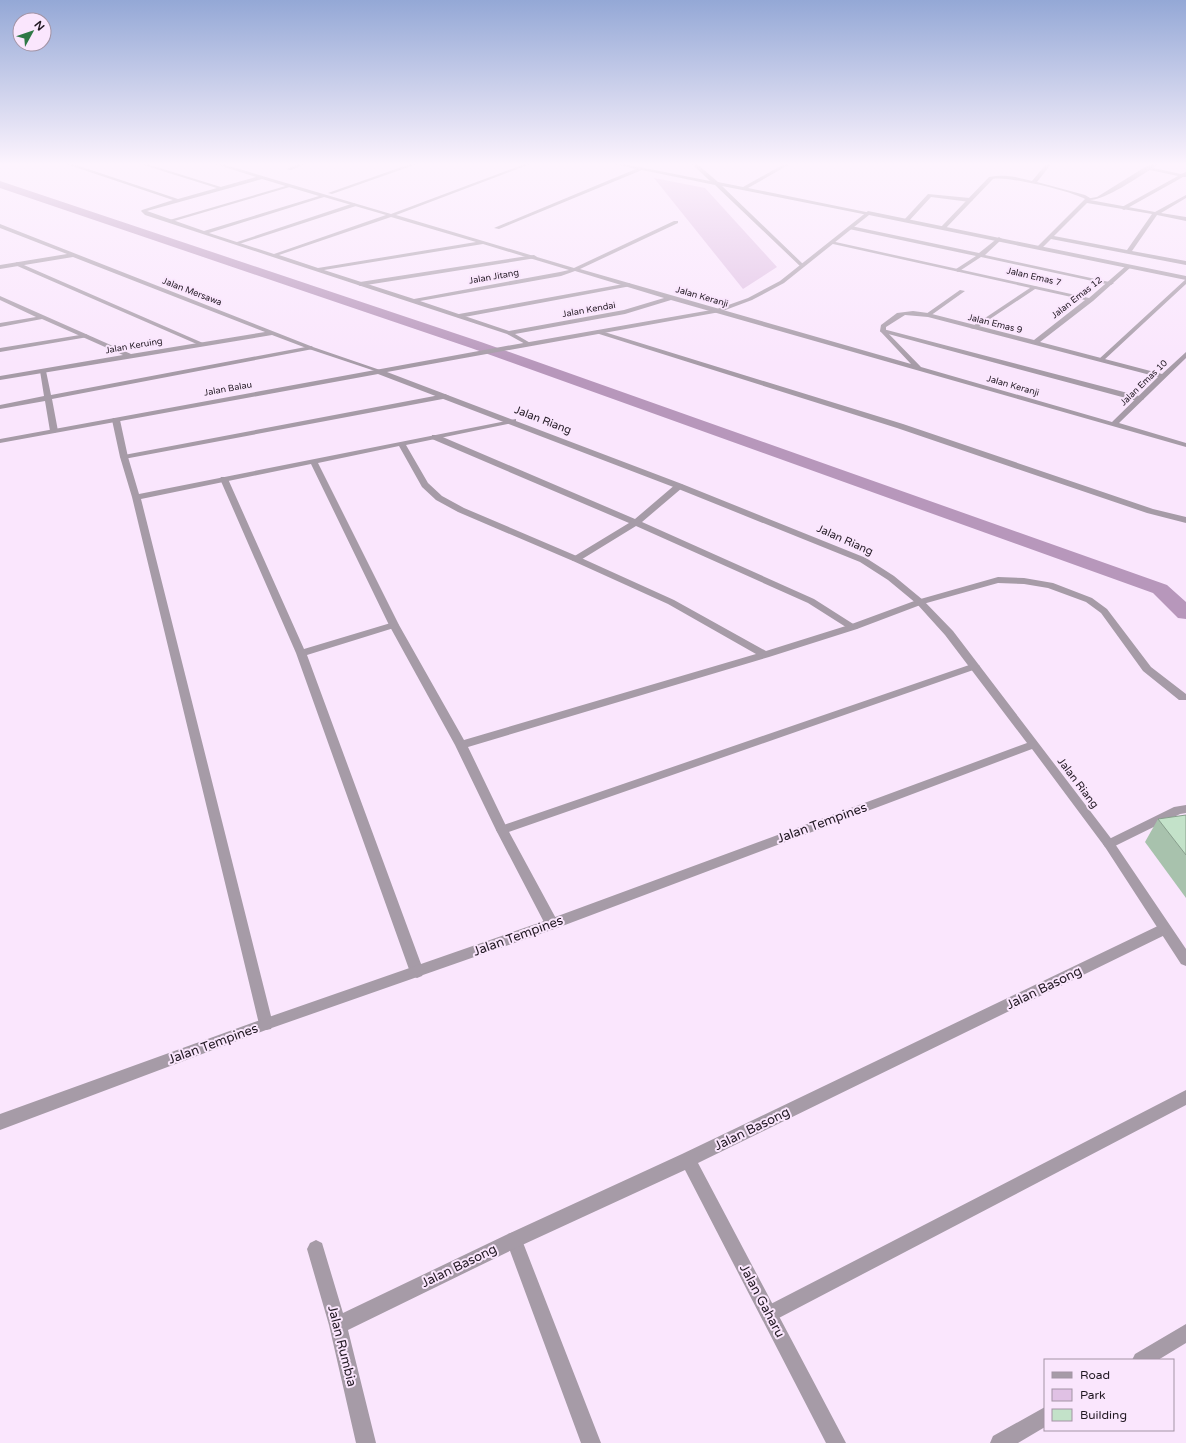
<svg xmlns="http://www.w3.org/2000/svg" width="1186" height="1443" font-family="'Varela Round',sans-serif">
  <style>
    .green { fill: #e0c1e4 }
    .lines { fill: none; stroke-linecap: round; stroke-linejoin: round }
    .canal { fill: #b797bb; fill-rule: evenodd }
    .service { fill: #a69ba7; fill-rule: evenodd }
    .minor { fill: #a69ba7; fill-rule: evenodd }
    .tertiary { fill: #a69ba7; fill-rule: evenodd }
    .wall { fill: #a8c2ad }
    .building { fill: #c3e2c9; stroke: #889e8d }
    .labels { text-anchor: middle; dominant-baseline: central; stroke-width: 4; stroke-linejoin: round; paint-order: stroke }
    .far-street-label { font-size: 9px; fill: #211822; stroke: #fae6fd }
    .street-label { font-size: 11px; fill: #211822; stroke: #fae6fd }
    .near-street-label { font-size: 13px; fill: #211822; stroke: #fae6fd }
  </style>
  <rect width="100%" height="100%" fill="#fae6fd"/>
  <!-- green -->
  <path class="green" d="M654,178L705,188L777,267L743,289Z"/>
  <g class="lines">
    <!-- canal -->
    <path class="canal" d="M0,181L481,342L1167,585L1186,602V619L1178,618L1153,593L471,348L0,188Z"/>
    <!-- service -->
    <path class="service" d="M137,163H144L224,188L220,189Z
      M1155,163H1160L1153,168L1181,174L1186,172V177H1183L1124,210L1122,209V207L1178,176L1150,170C1138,177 1097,206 1085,199L1097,197L1145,167Z
      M289,185L293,186L171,222L166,221Z
      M928,194L970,198L973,200L970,202L931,197L908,222H904V220Z
      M354,203L357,205L356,206L239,244L234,243Z
      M851,226L979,253L999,237L1002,239L1001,240L985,255L1114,283L1111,285L981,257L958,272L955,270L956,269L976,256L849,229L848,228Z
      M534,255L537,257L536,258L360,286L357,284L360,282Z
      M17,262L203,343L204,344L199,345L15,265L14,264Z
      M1186,279V284L1103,361H1099V359Z
      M629,283L632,285L631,286L459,318L456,316L459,314Z
      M1033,286L1038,287L975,329L970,328Z
      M960,290L965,291L930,316H926V314Z
      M883,329L1143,397L1144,399L1140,401H1137L881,332L880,331Z
      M86,334L89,336L88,337L0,352V348Z
      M311,346L313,347V349L52,399L58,431L54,433L50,431L45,401L0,409V405L44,396L40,371L43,369L46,371L51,395Z
      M445,394L449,396L448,398L124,459L120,457L124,455Z
      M432,435H438L635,519L676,484H682L683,486L682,488L642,522L814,599L858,627L857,629H849L808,603L636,526L579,561H573L571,559L573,557L629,523L432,439Z
      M221,477H227L228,479L304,649L394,622L399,625L397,627L307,655L424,972L422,976L417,978L412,976L410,972L296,653L220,479Z
      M975,663L980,666L979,668L506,833L502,835L498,833L496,830L498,827Z
      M1186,1090V1105L775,1320L769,1323L763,1320L760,1314L763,1308Z
      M514,1232L520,1234L522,1240L601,1443H581L506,1240L508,1234Z"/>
    <!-- minor -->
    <path class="minor" d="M63,163H70L178,199L256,177L212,163H219L391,214L527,163H533L396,215L574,268L674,221H678V223L580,269L911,364L880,331L881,325L897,313L913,311L928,313L1034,340L1085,300L833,244L830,242L831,241L1089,298L1127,265H1131V267L1093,301L1040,342L1162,374L1186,352V358L1119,423L1186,443V447L671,300L625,314L515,334L532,344L527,345L507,334L145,215L141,211L142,210L173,200ZM262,179L319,196L204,231L147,211ZM324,197L386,215L274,254L209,233ZM391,217L476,242L318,268L279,255ZM483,244L569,270L560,272L414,299L324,270ZM575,271L664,298L624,310L509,331L420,301L561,276ZM905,315L928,317L1158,377L1112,422L921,367L886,331V327Z
      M301,163H308L291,170L287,169Z
      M413,163H420L332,194L328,193Z
      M610,163H619L710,181L691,163H696L718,182L743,187L786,163H792L748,188L871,213L868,215L722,186L803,264V266L801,267L715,185L642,170L499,229L494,228L636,169Z
      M1047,163H1052L1037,182L1085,195L1090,198V200L1155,212L1186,195V198L1161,213L1186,217V221L1157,215L1132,251L1186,261V265L1051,239L1042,248H1038V246L1085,199C1071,191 1008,176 993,179L945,229L940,228L989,177C1004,174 1018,177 1032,181ZM1087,203L1152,214L1127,250L1054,236Z
      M0,224L313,347L383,371L378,372L309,349L272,335L0,380V376L123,355L42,319L0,327V323L36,317L0,300V296L131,354L265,332L73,257L0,269V265L67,254L0,228Z
      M598,330L903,424L1153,509L1186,517V523L1147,513L897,428L596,333L595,332Z
      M113,418H119L120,420L128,457L139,494L516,419V423H513L406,445L428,483L442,496L464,508L579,557L674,600L766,651L849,625L917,600L998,577L1024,578L1053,583L1092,598L1107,609L1151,667L1186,694V700H1179L1143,671L1101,613L1086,602L1048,588L1024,584L998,583L923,604L857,629L769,657L468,747L508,830L559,924L557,928L552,929L547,928L496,830L455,745L389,625L311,464L141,499L273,1024L271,1029L266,1030L261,1029L259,1024L132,497L120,457L112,420ZM399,446L422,487L436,500L458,512L573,561L668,604L756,654L464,740L399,625L318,463Z
      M1186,805V813L1180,814L1113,847L1109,849L1105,847L1103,844L1105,841L1174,807Z
      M1164,923L1169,925L1171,929L1169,933L698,1163L846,1443H826L685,1170L520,1246L348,1330L376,1443H356L329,1325L307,1249L310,1243L316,1240L322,1243L343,1313L508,1234L682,1154Z
      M1186,1324V1343L1158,1360H1132L1135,1354Z
      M1045,1407V1427L1018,1443H990L993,1436Z"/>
    <!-- tertiary -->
    <path class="tertiary" d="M868,211L1186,276V280L869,215L784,283L752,300L720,312L387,372L682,484L866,558L894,576L923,600L953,631L1113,841L1186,949V966L1181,964L1105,847L1032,749L557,928L266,1030L0,1130V1114L266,1018L547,920L1027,743L945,635L917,604L888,580L860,562L676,488L378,374L0,443V439L506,346L717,309L748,298L780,281Z"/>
  </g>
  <!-- wall -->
  <path class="wall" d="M1186,815V898L1145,842L1158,819Z"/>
  <!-- building -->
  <path class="building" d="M1186,815V855L1158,819Z"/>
  <!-- sky -->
  <linearGradient id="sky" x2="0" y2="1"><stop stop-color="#94a8d6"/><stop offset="0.45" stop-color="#fdf4fe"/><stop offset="1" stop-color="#fdf4fe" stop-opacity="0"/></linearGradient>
  <rect width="1186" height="365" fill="url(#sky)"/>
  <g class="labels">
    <!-- far-street labels -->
    <g class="far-street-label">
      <text transform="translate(494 277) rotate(-10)">Jalan Jitang</text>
      <text transform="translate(1034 277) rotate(13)">Jalan Emas 7</text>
      <text transform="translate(192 292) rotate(21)">Jalan Mersawa</text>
      <text transform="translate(702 297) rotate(16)">Jalan Keranji</text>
      <text transform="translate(1077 298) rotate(-38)">Jalan Emas 12</text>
      <text transform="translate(589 310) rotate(-10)">Jalan Kendai</text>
      <text transform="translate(995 324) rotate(14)">Jalan Emas 9</text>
      <text transform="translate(134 346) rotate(-10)">Jalan Keruing</text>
      <text transform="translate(1144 383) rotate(-44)">Jalan Emas 10</text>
      <text transform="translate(1013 386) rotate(16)">Jalan Keranji</text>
      <text transform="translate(228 389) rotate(-10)">Jalan Balau</text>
    </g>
    <!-- street labels -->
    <g class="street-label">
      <text transform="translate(543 420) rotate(21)">Jalan Riang</text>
      <text transform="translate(845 540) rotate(24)">Jalan Riang</text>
      <text transform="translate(1078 783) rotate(53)">Jalan Riang</text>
    </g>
    <!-- near-street labels -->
    <g class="near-street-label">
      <text transform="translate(822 823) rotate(-20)">Jalan Tempines</text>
      <text transform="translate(518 936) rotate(-20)">Jalan Tempines</text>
      <text transform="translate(1044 988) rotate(-26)">Jalan Basong</text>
      <text transform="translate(213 1044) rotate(-20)">Jalan Tempines</text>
      <text transform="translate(752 1129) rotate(-26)">Jalan Basong</text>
      <text transform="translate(459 1266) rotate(-26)">Jalan Basong</text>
      <text transform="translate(762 1301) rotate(62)">Jalan Gaharu</text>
      <text transform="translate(342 1346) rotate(76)">Jalan Rumbia</text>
    </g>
  </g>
  <!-- legend -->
  <rect x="1044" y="1359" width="130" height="72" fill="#fae6fd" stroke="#a394a5"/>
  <rect x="1052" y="1372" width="20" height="6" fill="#a69ba7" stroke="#a394a5"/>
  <text x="1080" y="1379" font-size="12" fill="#211822">Road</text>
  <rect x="1052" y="1389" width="20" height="12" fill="#e0c1e4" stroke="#a394a5"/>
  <text x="1080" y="1399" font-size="12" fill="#211822">Park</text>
  <rect x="1052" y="1409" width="20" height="12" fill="#c3e2c9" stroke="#a394a5"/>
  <text x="1080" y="1419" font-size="12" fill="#211822">Building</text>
  <!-- north arrow -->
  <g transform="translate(32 32) rotate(50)"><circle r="19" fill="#fae6fd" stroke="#a394a5"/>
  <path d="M0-3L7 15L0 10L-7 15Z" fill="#2e7845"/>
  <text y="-6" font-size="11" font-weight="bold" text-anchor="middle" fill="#211822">N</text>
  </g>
</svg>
